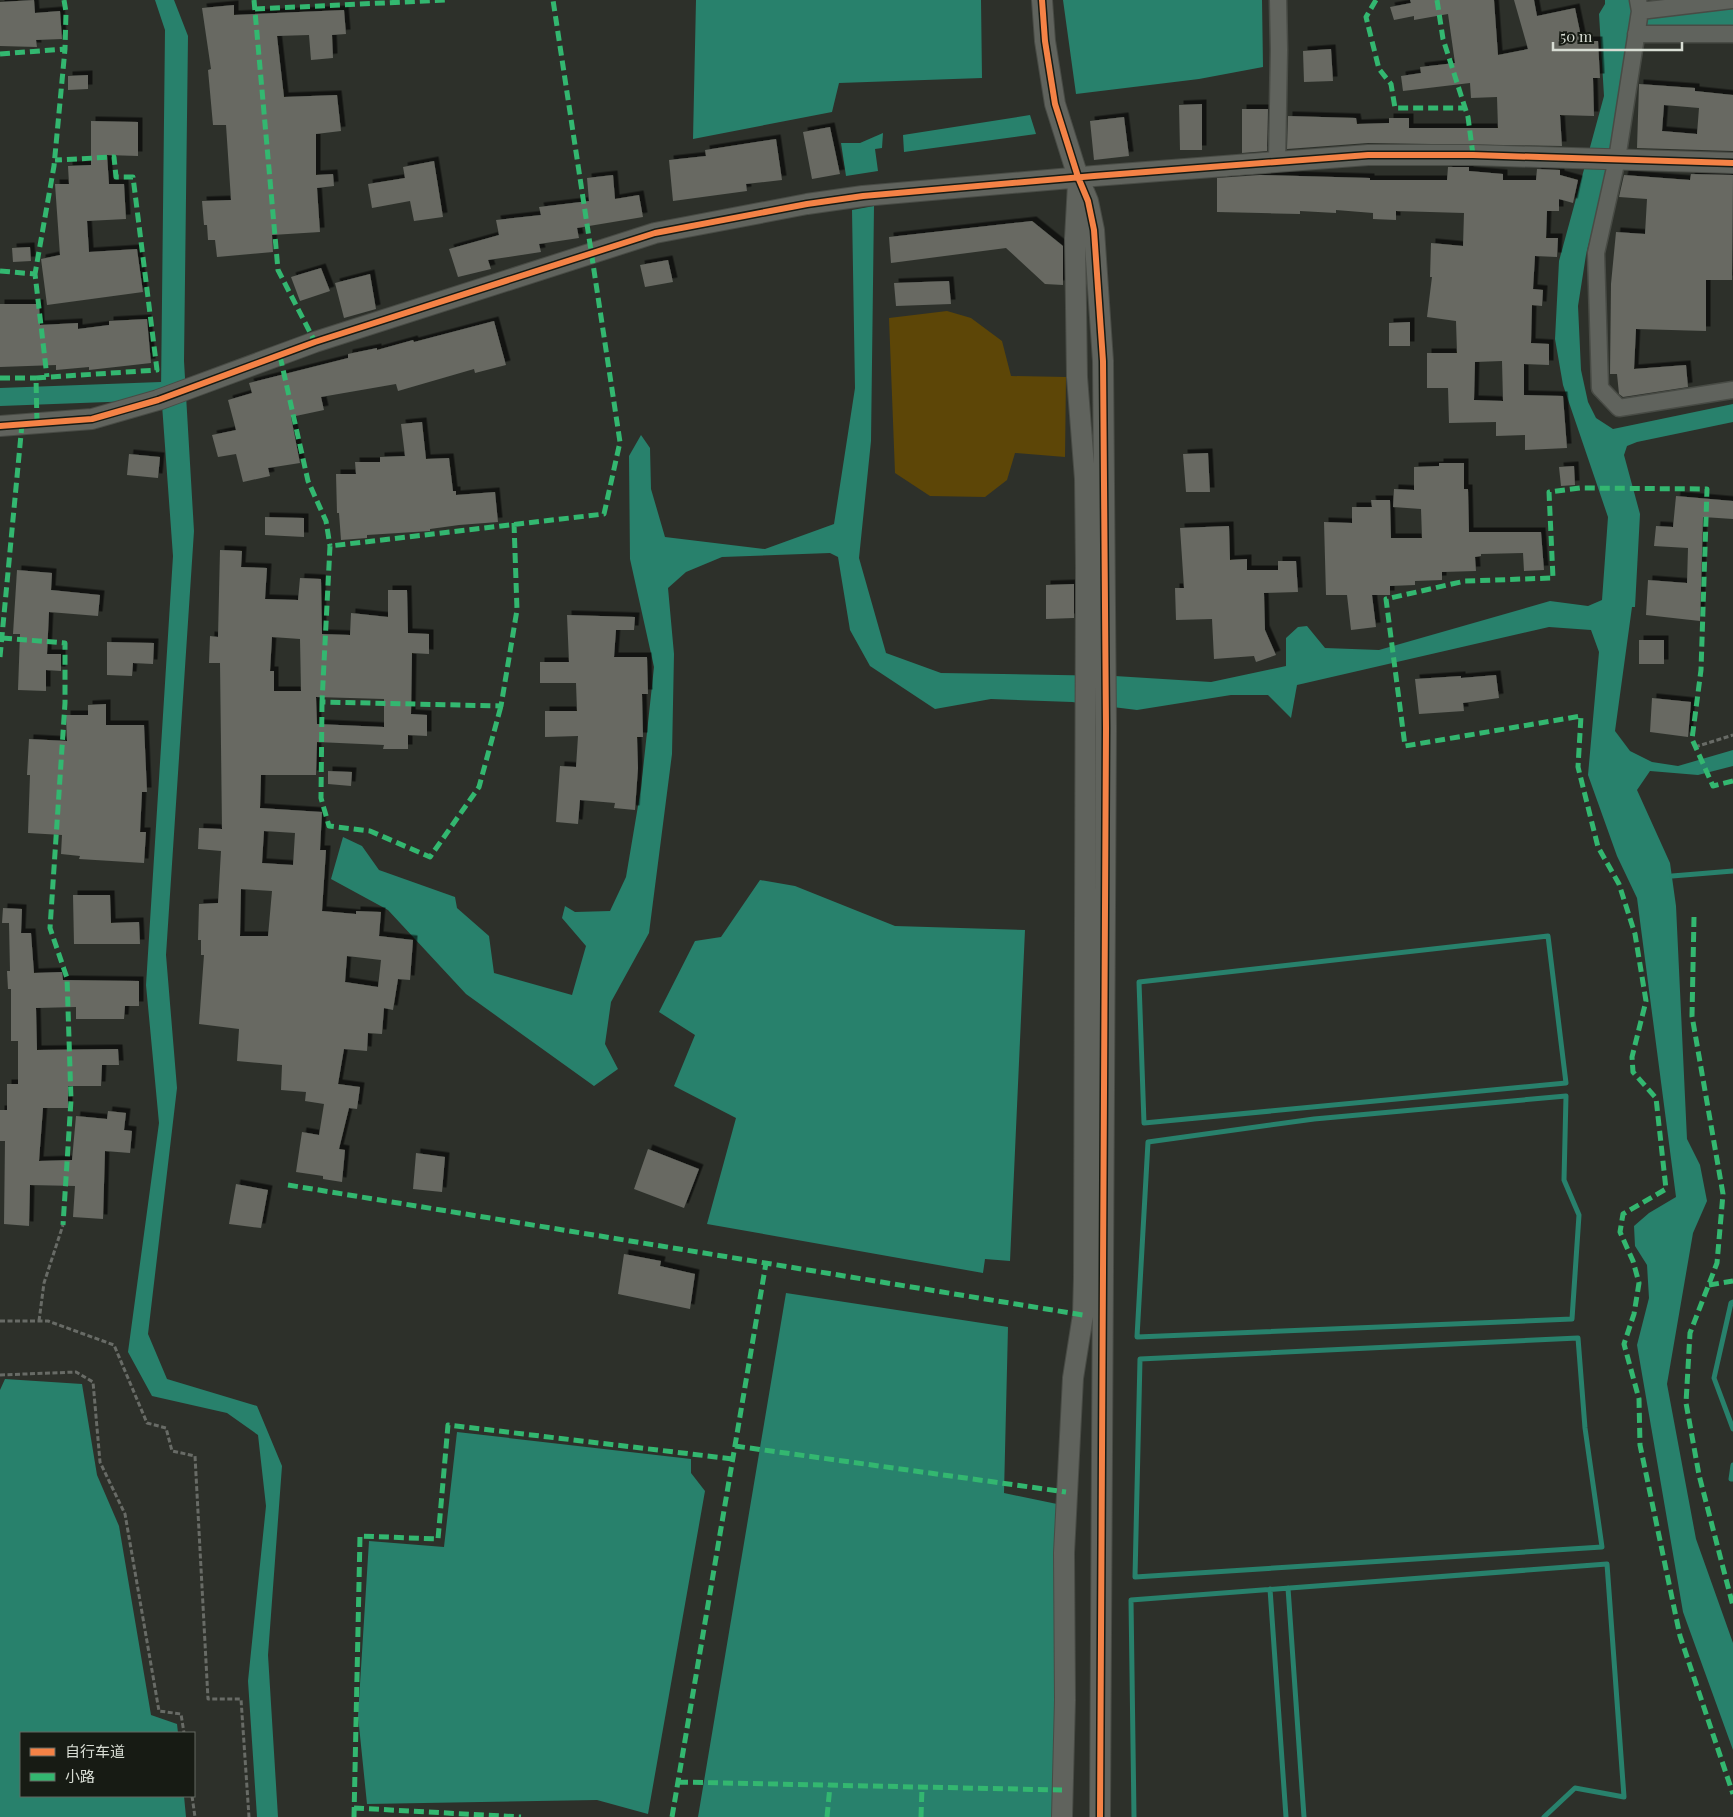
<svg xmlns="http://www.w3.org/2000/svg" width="1733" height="1817" font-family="'Playfair Display','Noto Sans SC',serif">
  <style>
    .green { fill: #5d4607 }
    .water { fill: #28816c }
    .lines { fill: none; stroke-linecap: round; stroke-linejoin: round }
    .stream { stroke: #28816c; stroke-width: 5 }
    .canal { stroke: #28816c; stroke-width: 18 }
    .building { fill: #676962; fill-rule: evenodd; filter: url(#shadow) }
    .minor-casing { stroke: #484b45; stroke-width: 19 }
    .tertiary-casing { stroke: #484b45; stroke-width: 22 }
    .path { stroke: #686b66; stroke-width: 3; stroke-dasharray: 5 2.5; stroke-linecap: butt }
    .minor { stroke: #60635d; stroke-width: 16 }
    .tertiary { stroke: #60635d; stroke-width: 20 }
    .quiet { stroke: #33b770; stroke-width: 5; stroke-dasharray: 10 5; stroke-linecap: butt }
    .cycleway-casing { stroke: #171b14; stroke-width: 9 }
    .cycleway { stroke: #f48246; stroke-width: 6 }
  </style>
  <defs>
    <filter id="shadow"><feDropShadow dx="4.5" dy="-4.5" stdDeviation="0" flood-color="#0009"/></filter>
  </defs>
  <rect width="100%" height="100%" fill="#2d302a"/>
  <!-- green -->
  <path class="green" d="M947,311L971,318L1002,341L1011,376L1066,377L1065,457L1015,453L1007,480L985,497L930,496L895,473L889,318Z"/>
  <!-- water -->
  <path class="water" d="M155,0H174L188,36L184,361L194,531L166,955L177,1088L148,1334L167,1379L257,1406L282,1466L268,1655L278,1817H257L248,1681L266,1506L258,1435L227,1413L152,1396L128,1352L159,1123L146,985L173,556L161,391L165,30Z
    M696,0H981L982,78L839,83L832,112L693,139Z
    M1063,0H1262L1263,67L1199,79L1076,94Z
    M1605,0H1631L1635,25L1619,121L1586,255L1578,306L1581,370L1588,402L1596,418L1613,429L1733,404V422L1637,442L1627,446L1624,455L1640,514L1635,607H1632L1615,731L1630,751L1652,762L1678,766L1733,750V766L1698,775L1650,771L1637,790L1670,863L1676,906L1687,1139L1700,1165L1707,1201L1693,1233L1667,1384L1696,1539L1733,1643V1750L1683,1612L1637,1345L1649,1298L1647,1265L1635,1246L1634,1226L1649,1213L1676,1197L1637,898L1617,856L1588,775L1599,652L1591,630L1549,627L1297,685L1291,718L1268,695H1231L1137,710L1072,702L991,699L935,709L870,666L850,630L838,557L830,553L722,557L686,572L668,588L674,654L672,754L649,933L611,1002L605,1044L618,1069L594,1086L466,994L388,910L331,879L343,837L362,846L379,870L455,897L457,908L489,936L494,973L572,995L586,946L562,918L565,906L575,912L610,911L626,877L641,788L654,667L630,559L629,456L641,435L650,448L651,489L665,537L765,549L834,524L855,388L852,210L874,206L871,441L859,558L886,653L941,673L1115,676L1211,682L1286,666V638L1298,627L1307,626L1325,648L1379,650L1550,601L1588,606L1602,600L1608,517L1563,385L1555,339L1559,261L1604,96L1599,14L1605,4Z
    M1030,115L1036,134L904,152L903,135Z
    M883,133L882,148L875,149L878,171L846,176L841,143H860Z
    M760,880L795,886L895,926L1025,930L1010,1261L985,1259L983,1273L707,1224L736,1118L674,1086L695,1035L659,1012L695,941L721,937Z
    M786,1293L1008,1327L1004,1493L1057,1504L1054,1817H698Z
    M5,1379L82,1384L97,1475L119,1526L151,1715L177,1724L178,1733H21V1796H184L186,1817H0V1390Z
    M457,1432L691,1459V1473L705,1491L648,1814L597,1800L367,1804L358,1716L369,1541L444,1547Z"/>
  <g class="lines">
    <!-- stream -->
    <path class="stream" d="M1672,876L1733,871
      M1548,936L1566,1083L1144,1123L1139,982Z
      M1566,1096L1564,1180L1579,1215L1572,1319L1137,1337L1148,1142L1314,1119Z
      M1733,1302L1731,1303L1714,1378L1733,1429
      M1578,1338L1585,1428L1602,1547L1135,1577L1140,1359Z
      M1733,1465L1731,1479H1733
      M1288,1588L1304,1817
      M1270,1589L1286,1817
      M1134,1817L1131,1600L1607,1564L1624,1797L1575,1788L1544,1817"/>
    <!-- canal -->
    <path class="canal" d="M1635,25L1733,17
      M0,397L161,391"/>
  </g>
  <!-- building -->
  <path class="building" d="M34,0L35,13L60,11L62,39L36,40L37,47L0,46V2Z
    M1410,0H1494L1498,55L1528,49L1514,0H1534L1537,16L1575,8L1582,41H1598L1600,78H1593L1594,116L1560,115L1562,146L1368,143L1287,149L1288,116L1356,118L1357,124L1389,123V118H1409V128H1498L1497,97L1471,98L1470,83L1403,91L1401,76L1421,73L1420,67L1455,63L1448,14L1414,20V16L1394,20L1390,7L1411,3Z
    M234,5V15L344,10L346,34L332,35L333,58L311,60L309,35L277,36L284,97L337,95L341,131L316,134V175L333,174L334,186L317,188L320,232L272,235L273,252L217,257L215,240H208L207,225H204L202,201L231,200L226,125H213L208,70L211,69L202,8Z
    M1331,49L1333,81L1304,82L1303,51Z
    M88,75V89L68,90V76Z
    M1639,84L1695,88V91L1733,95V151L1637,148ZM1664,105L1699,108L1697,134L1662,131Z
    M1202,104V150H1180L1179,105Z
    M1242,109H1268L1267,151L1242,153Z
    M1124,117L1129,156L1094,160L1090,121Z
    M91,121L138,122V156L107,155L109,184H124L126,219L87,221L89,252L137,249L143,292L47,305L41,259L60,255L55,184H69L68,166L91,165Z
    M830,127L840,174L812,179L803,132Z
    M776,139L782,180L746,184L747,191L673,201L669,160L706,156L705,150Z
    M434,161L443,217L414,221L410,201L372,208L368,184L405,178L403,167Z
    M1448,167H1469V171L1503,174V180H1536L1537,169L1560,170V175L1578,180L1573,203L1559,199V211H1547L1546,238H1558L1557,257L1535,256L1533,289L1543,290L1542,306L1532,305L1531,343L1549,344V365L1524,364V395L1563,396L1567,448L1525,450V435L1496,436V422L1449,423L1448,388H1427V353H1457L1456,321L1427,317L1432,277H1430L1431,243L1463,246L1464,213L1396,211V220L1373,219V213L1336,210V213L1300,211V214L1217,212V178L1260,175L1370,178V180H1447ZM1502,361L1503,401L1474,400L1475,362Z
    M1691,174L1733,175L1732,280H1706V331L1636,329L1634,369L1686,365L1688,387L1623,397L1619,394L1617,374H1610L1611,284L1616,232L1645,234L1647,199L1619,197L1624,175L1690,180Z
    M613,175L615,199L639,195L643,217L577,228L579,238L539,244L541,252L488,260L491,269L458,277L449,249L499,235L496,220L541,215L539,207L589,201L587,178Z
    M1032,221L1063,246V285L1045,284L1006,248L891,263L889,237Z
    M30,247L31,261L13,262L12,248Z
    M668,260L673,282L645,287L640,265Z
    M321,268L330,291L300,301L291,277Z
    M370,274L376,309L344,318L335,283Z
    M949,281L951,304L896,306L894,283Z
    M0,304H39L40,325L78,323V329L109,325V321L147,319L151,363L89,370V367L56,370V365L0,367Z
    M494,321L506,365L475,373L474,369L398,391L396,384L321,397L324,410L291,417L300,463L268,468L270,476L243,482L236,454L218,457L212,435L236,430L228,400L252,393L249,383L348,358V354L377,348V350L413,340L414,342Z
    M1410,322V346H1389V323Z
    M422,422L426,459L449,458L453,491H456V495L495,492L498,522L459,525L430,529V531L367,535V538L341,540L339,513H337L336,474H356L355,462H380V457L405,456L401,424Z
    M1208,453L1210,492H1186L1183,454Z
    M129,454L160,457L158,478L127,475Z
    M1439,463H1464V489H1468L1469,532H1541L1544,570L1524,571L1523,553L1481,554V556L1475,557L1476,571L1442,572V580L1415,581V585L1390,586V595H1372L1376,627L1351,630L1347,595H1326L1324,522L1352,523V507H1372L1371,500H1390L1391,538H1422L1421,509L1393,507L1394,489L1414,490V467L1439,466Z
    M1574,466L1575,485L1561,486L1559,467Z
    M1676,496L1733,501V519L1703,517L1700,621L1646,615L1648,580L1687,583L1688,548L1654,546L1656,526L1673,527Z
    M265,517L304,518V537L265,535Z
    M1229,526L1230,560L1247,559V570H1278V561H1296L1298,592L1264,593L1265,630L1276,655L1256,662L1254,656L1214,659L1212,619L1176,620L1175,588H1184L1180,528Z
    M220,550L242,551L241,567L267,568L265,599L298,600L300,578L321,579L322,634L350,635L351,613L388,617V590H407L408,633L429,634V654L412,653L411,714L427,715V736L408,735V749H383L384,745L317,742L316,775H261L260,808L322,812L320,850H326L322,911L356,914V911L381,912L379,936L413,940L410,980L398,979L393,1010L384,1008L382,1034L368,1033L367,1051L344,1049L338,1084L360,1087L357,1109L349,1108L339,1149L345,1150L342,1182L323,1179V1176L296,1172L302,1132L319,1135L324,1104L305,1101L306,1092L281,1090L282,1065L237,1061L239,1029L199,1024L204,955H201V940H198L199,904L218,903L221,851L198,849L199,828L222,829L220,663H209L210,636L218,637ZM272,637L300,639L301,691H274V671H270ZM316,697L384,699V727L317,724ZM264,831L295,833L293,865L262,863ZM241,889L272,891L268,936H240ZM347,956L381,960L378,987L345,982Z
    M17,570L52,573L51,590L100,595L98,616L49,612L47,654H61V671L46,670V691L18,690L20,634H13Z
    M1074,584V618L1046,619V585Z
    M567,615L635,617L634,630H616L614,657H647L648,694H642L643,737H637L638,768L635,810L614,808L615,803L580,800L578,824L556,822L560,766L576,767L578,736L545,737V711H577L576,683H540V662H569Z
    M1639,640H1664V664H1639Z
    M107,642L154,643L153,664L133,663L132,676L107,675Z
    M1496,675L1499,698L1463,703L1464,711L1419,714L1415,679L1461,676V678Z
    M1652,698L1691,702L1688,737L1650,732Z
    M106,704V725H144L147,792H142L140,832H146L144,863L79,859L80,856L61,854L62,835L28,833L30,775H27L29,739L67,741L66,715H88V705Z
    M328,771L352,772L351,786L328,784Z
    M73,895H110L111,923L139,922L140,944H74Z
    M3,908L22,909L21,933H31L34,973L62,972L63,980L139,981V1006H125L124,1019H76V1007L36,1008L37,1050L118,1049L119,1065H102L101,1086H68V1108H43L39,1161L72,1160L76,1116L107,1119L108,1111L126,1113L124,1130L132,1131L130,1153L105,1151L103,1219L73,1217L75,1186L30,1185L29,1226L4,1224L5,1141H0V1110H7V1084H18V1041H11V989H8L7,971H10L9,923H2Z
    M648,1149L699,1169L684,1208L634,1189Z
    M416,1153L445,1157L442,1192L413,1189Z
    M236,1184L268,1190L261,1228L229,1224Z
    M624,1254L661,1261L660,1266L695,1274L690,1309L618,1294Z"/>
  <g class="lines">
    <!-- minor casing -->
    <g class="minor-casing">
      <path id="minor" d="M1638,0L1640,11L1617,159L1596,253L1600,388L1619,408L1733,390
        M1640,11L1733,0
        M1636,34H1733
        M1277,162L1279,50L1278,0"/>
    </g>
    <!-- tertiary casing -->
    <g class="tertiary-casing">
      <path id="tertiary" d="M1042,0L1045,41L1055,104L1078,177L1088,201L1094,230L1103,361L1106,728L1100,1817
        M0,426L92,419L158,400L315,342L655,233L807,204L863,196L1094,176L1368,155H1473L1733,163
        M1062,1817L1065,1700L1064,1553L1073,1378L1083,1315L1084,1278L1086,566L1085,479L1077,377L1075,238L1078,184"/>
    </g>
    <!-- path -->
    <path class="path" d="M1695,747L1733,735
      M0,1321H48L114,1345L147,1423L166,1428L172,1451L195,1456L208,1699H241L249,1817
      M39,1321L44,1283L63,1225
      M0,1375L76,1372L93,1382L100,1462L125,1514L159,1711L181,1714L184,1733
      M192,1796L195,1817"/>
    <!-- minor -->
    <use href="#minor" class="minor"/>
    <!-- tertiary -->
    <use href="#tertiary" class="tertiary"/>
    <!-- quiet -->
    <path class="quiet" d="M64,0L66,12L65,49
      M254,0L278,270L315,342
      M1376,0L1366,17L1379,69L1391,84L1395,108H1465
      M1437,0L1443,39L1468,117L1473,155
      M255,9L446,0
      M0,54L65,49L54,166L35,274
      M0,271L35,274L47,377
      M280,356L308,481L326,521L330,546
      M0,378H36
      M37,423L36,378L157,370L133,177H116L114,157L55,160
      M514,523L517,610L501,706L322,702L330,546L604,514L620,442L553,0
      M2,638L65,643V703L50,928L67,978L71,1100L63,1225
      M0,657L22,424
      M322,702L321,798L329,826L370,831L430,857L479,787L501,706
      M1733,781L1713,786L1692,739L1701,670L1707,489L1580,488L1549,492L1553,578L1465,581L1386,599L1405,746L1581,716L1578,767L1598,847L1619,884L1635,934L1646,1001L1632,1057L1633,1072L1656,1098L1666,1189L1623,1214L1620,1232L1633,1261L1639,1283L1634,1314L1624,1344L1639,1399L1640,1445L1680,1636L1733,1794
      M1694,917L1692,1016L1723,1194L1717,1263L1690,1333L1686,1403L1699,1475L1733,1606
      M288,1185L1083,1315
      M1709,1285L1733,1281
      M735,1446L1066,1492
      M678,1782L1062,1790
      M354,1808L521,1817
      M354,1817L360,1536L438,1539L448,1425L733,1459
      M672,1817L766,1263
      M827,1817L830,1786
      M921,1817L922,1788"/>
    <!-- cycleway casing -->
    <g class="cycleway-casing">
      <path id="cycleway" d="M1042,0L1045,41L1055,104L1078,177L1088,201L1094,230L1103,361L1106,728L1100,1817
        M0,426L92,419L158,400L315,342L655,233L807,204L863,196L1094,176L1368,155H1473L1733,163"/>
    </g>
    <!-- cycleway -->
    <use href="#cycleway" class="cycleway"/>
  </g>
  <!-- legend -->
  <rect x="20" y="1732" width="175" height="65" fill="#171b14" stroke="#646961"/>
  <rect x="30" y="1748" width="25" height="8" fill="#f48246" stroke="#646961"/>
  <text x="65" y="1757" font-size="15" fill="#d8ddd4">自行车道</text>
  <rect x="30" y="1773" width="25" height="8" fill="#33b770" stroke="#646961"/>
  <text x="65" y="1782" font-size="15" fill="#d8ddd4">小路</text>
  <!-- scale -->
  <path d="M1553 42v8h129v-8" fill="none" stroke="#d8ddd4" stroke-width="2.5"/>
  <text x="1560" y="42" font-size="15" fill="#d8ddd4" stroke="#171b14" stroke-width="4" paint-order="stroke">50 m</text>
</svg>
